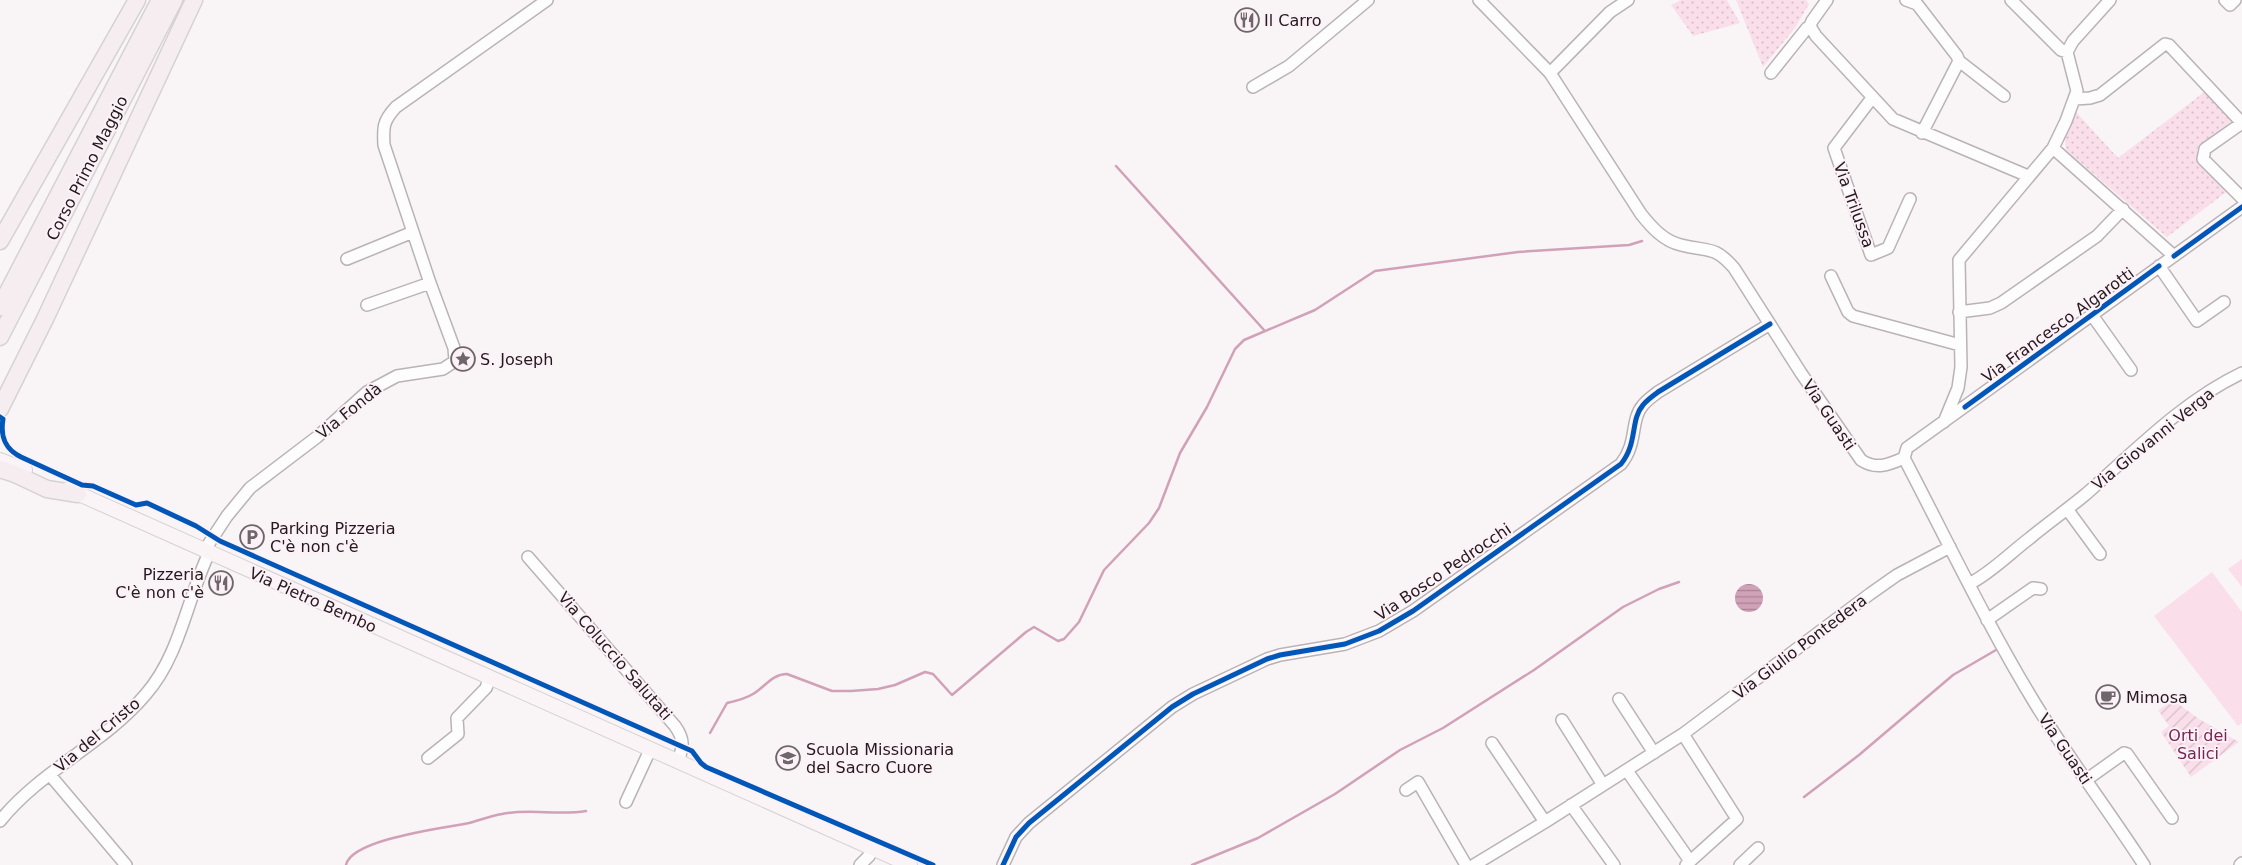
<svg xmlns="http://www.w3.org/2000/svg" width="2242" height="865" font-family="'DejaVu Sans',sans-serif">
  <style>
    .grass { fill: #fadfeb }
    .park { fill: url(#park-dots) }
    .garden { fill: url(#garden-furrows) }
    .water { fill: url(#water-rules) }
    .lines { fill: none; stroke-linecap: round; stroke-linejoin: round }
    .stream { stroke: #d1a1b8; stroke-width: 2.5 }
    .minor-casing { stroke: #bab3b6; stroke-width: 14 }
    .major-casing { stroke: #d5d2d3; stroke-width: 16 }
    .highway-casing { stroke: #d5d2d3; stroke-width: 19 }
    .minor { stroke: #fefdfe; stroke-width: 11 }
    .major { stroke: #faf4f7; stroke-width: 14 }
    .highway { stroke: #f6edf1; stroke-width: 16 }
    .cycleway-casing { stroke: #fcf1f6; stroke-width: 8 }
    .cycleway { stroke: #0057b8; stroke-width: 5 }
    .labels { text-anchor: middle; dominant-baseline: central; stroke-width: 4; stroke-linejoin: round; paint-order: stroke }
    .poi-label { font-size: 16px; fill: #231a1e; stroke: #fcf1f6; text-anchor: start }
    .street-label { font-size: 16px; fill: #231a1e; stroke: #fcf1f6 }
    .park-label { font-size: 16px; fill: #762653; stroke: #fcf1f6 }
  </style>
  <defs>
    <pattern id="park-dots" width="8" height="8" patternUnits="userSpaceOnUse" patternTransform="scale(1.25)"><rect width="8" height="8" fill="#fadfeb"/><path d="M2 2h.1M6 6h.1" fill="none" stroke="#d6bfc9" stroke-width="1.8" stroke-linecap="round"/></pattern>
    <pattern id="garden-furrows" width="10" height="10" patternUnits="userSpaceOnUse" patternTransform="scale(1.25)"><rect width="10" height="10" fill="#fadfeb"/><path d="M-1 1l2-2M0 10L10 0M9 11l2-2" fill="none" stroke="#d6bfc9"/></pattern>
    <pattern id="water-rules" width="6" height="5" patternUnits="userSpaceOnUse" patternTransform="scale(1.25)"><rect width="6" height="5" fill="#d1a1b8"/><path d="M0 2.5h6" fill="none" stroke="#a98295"/></pattern>
  </defs>
  <rect width="100%" height="100%" fill="#f9f4f6"/>
  <!-- grass -->
  <path class="grass" d="M2242,559V587L2228,569Z
    M2212,572L2242,612V723L2238,726L2154,616Z"/>
  <!-- park -->
  <path class="park" d="M1681,0H1727L1740,23L1693,36L1671,5Z
    M1736,0H1806L1809,4L1795,28L1763,67Z
    M2207,90L2234,119L2198,147C2192,161 2219,180 2229,190L2167,237L2067,151C2061,137 2070,125 2076,112L2118,158Z"/>
  <!-- garden -->
  <path class="garden" d="M2173,700L2199,719L2239,742L2191,777L2161,732L2169,726L2158,710Z"/>
  <!-- water -->
  <path class="water" d="M1735 598a14 14 0 1 1 28 0a14 14 0 1 1-28 0Z"/>
  <g class="lines">
    <!-- stream -->
    <path class="stream" d="M1116,166L1264,330
      M710,733L727,703C736,701 745,699 753,694C765,687 772,674 787,674L832,691H851L878,689L895,685L925,672L933,674L952,695L1026,632L1034,627L1058,641L1064,639L1079,622L1104,570L1149,523L1159,508L1180,453L1207,407L1235,349L1244,340L1315,310L1375,271L1518,252L1629,245L1642,241
      M1804,797L1859,755L1953,675L1996,650
      M346,865C351,839 445,828 469,823C480,820 491,816 502,814C530,808 558,816 586,811
      M1192,865L1258,838L1335,794L1400,750L1443,728L1534,670L1623,607L1659,589L1679,582"/>
    <!-- minor casing -->
    <g class="minor-casing">
      <path id="minor" d="M1479,0L1550,73L1641,214C1652,228 1664,241 1681,245C1708,252 1714,245 1734,268L1801,373L1861,460C1876,470 1888,465 1904,458
        M1906,0L1917,4L1957,56L1959,61L1922,133
        M2011,0L2061,50L2067,52
        M2225,0L2230,5L2235,0
        M1810,26L1816,36L1893,119L2028,176
        M1959,61L2004,96
        M1550,73L1610,12L1628,0
        M1771,73L1807,28L1810,26L1812,21L1827,0
        M1253,87L1289,66L1368,0
        M1872,98L1834,148L1871,255L1888,248L1910,199
        M2075,99L2090,98L2100,95L2165,44L2169,45L2242,123
        M2242,123L2205,149L2203,159L2242,198
        M2053,148L2174,256
        M347,259L413,232
        M2159,266L2197,321L2224,302
        M1831,276L1848,312L1853,316L1960,345
        M367,305L430,283
        M1959,312L1990,308L2001,303L2097,236L2123,209
        M2092,315L2131,370
        M1944,422L1958,388L1961,367L1959,260L2053,148L2066,121L2077,91L2067,52L2073,41L2110,0
        M1904,458C1947,540 1987,625 2036,705C2070,760 2109,811 2144,865
        M1904,458L1907,448L2242,207
        M2067,509L2100,554
        M204,551L227,516L250,488L317,437L367,392L397,376L443,369L455,361L454,348L430,283L384,145C383,127 383,121 396,107L547,0
        M528,557L675,726C685,740 683,747 678,762
        M1969,584C1991,573 2010,553 2030,538C2048,523 2068,509 2086,494C2135,451 2183,401 2242,373
        M1987,620L2033,588L2041,589
        M1619,699L1654,753
        M1562,720L1603,785
        M1683,734L1737,819L1686,865
        M1492,743L1545,822
        M428,758L458,734L457,718L486,688L489,679
        M1628,770L1630,775L1690,861
        M50,775L126,865
        M2086,780L2124,753L2127,754L2172,818
        M1406,790L1418,782L1466,865
        M626,802L650,750
        M1571,805L1614,865
        M0,821C41,770 104,744 146,694C180,655 187,599 209,553
        M860,865L869,856L872,849
        M1003,865L1016,837L1029,823L1172,707L1193,694L1267,659L1280,655L1345,644L1379,631L1413,611L1621,464C1638,443 1630,420 1643,405C1647,400 1653,396 1658,392L1770,324
        M1474,865L1545,822L1683,734L1870,594L1897,575L1950,547
        M1740,865L1758,848
        M2240,865L2242,863"/>
    </g>
    <!-- major casing -->
    <g class="major-casing">
      <path id="major" d="M0,460L25,470
        M68,489L910,865"/>
    </g>
    <!-- highway casing -->
    <g class="highway-casing">
      <path id="highway" d="M0,241L137,0
        M0,307L160,0
        M0,337L174,0
        M0,409L45,319L194,0
        M0,469L15,474L47,489L78,494"/>
    </g>
    <!-- minor -->
    <use href="#minor" class="minor"/>
    <!-- major -->
    <use href="#major" class="major"/>
    <!-- highway -->
    <use href="#highway" class="highway"/>
    <!-- cycleway casing -->
    <g class="cycleway-casing">
      <path id="cycleway" d="M2174,256L2242,207
        M1965,407L2159,266
        M0,417L3,419C0,437 5,449 21,457L82,485L93,486L136,505L147,503L196,526L220,541L692,751L701,763L706,767L933,865
        M1003,865L1016,837L1029,823L1172,707L1193,694L1267,659L1280,655L1345,644L1379,631L1413,611L1621,464C1638,443 1630,420 1643,405C1647,400 1653,396 1658,392L1770,324"/>
    </g>
    <!-- cycleway -->
    <use href="#cycleway" class="cycleway"/>
  </g>
  <!-- icons -->
  <defs>
    <g id="restaurant-ring" transform="scale(1.25)"><circle r="9.5" fill="#fcf1f6" stroke="#6e666a" stroke-width="1.5"/><path d="M-5-6h1v4h1v-4h1v4h1v-4h1v5L-1.5 .5V6h-2V.5L-5-1ZM5-6V6H3V1.5H1.5Q1.5-4 5-6Z" fill="#6e666a"/></g>
    <g id="sight-ring" transform="scale(1.25)"><circle r="9.5" fill="#fcf1f6" stroke="#6e666a" stroke-width="1.5"/><path d="M0-6L1.8-2.2L6-1.7L2.9 1.2L3.7 5.4L0 3.3L-3.7 5.4L-2.9 1.2L-6-1.7L-1.8-2.2Z" fill="#6e666a"/></g>
    <g id="parking-ring" transform="scale(1.25)"><circle r="9.5" fill="#fcf1f6" stroke="#6e666a" stroke-width="1.5"/><path d="M-3.5-5.5H1a3.5 3.5 0 0 1 0 7H-1V5.5H-3.5ZM-1-3.4V-.6H.8a1.4 1.4 0 0 0 0-2.8Z" fill="#6e666a"/></g>
    <g id="cafe-ring" transform="scale(1.25)"><circle r="9.5" fill="#fcf1f6" stroke="#6e666a" stroke-width="1.5"/><path d="M-5.5-4.5H6V0H3Q3 3.5 0 3.5H-2.5Q-5.5 3.5-5.5 0ZM3-3.2v2h1.7v-2ZM-6 4.5H4V6H-6Z" fill="#6e666a"/></g>
    <g id="school-ring" transform="scale(1.25)"><circle r="9.5" fill="#fcf1f6" stroke="#6e666a" stroke-width="1.5"/><path d="M0-5L7-2L0 1L-7-2ZM-4 1L0 2.5L4 1V4Q0 6-4 4Z" fill="#6e666a"/></g>
  </defs>
  <g fill-rule="evenodd">
    <use href="#restaurant-ring" x="1247" y="20"/>
    <use href="#sight-ring" x="463" y="359"/>
    <use href="#parking-ring" x="252" y="537"/>
    <use href="#restaurant-ring" x="221" y="583"/>
    <use href="#cafe-ring" x="2108" y="697"/>
    <use href="#school-ring" x="788" y="758"/>
  </g>
  <g class="labels">
    <!-- poi labels -->
    <g class="poi-label">
      <text x="1264" y="20">Il Carro</text>
      <text x="480" y="359">S. Joseph</text>
      <text x="270" y="528">Parking Pizzeria<tspan x="270" dy="18">C'è non c'è</tspan></text>
      <text x="204" y="574" text-anchor="end">Pizzeria<tspan x="204" dy="18">C'è non c'è</tspan></text>
      <text x="2126" y="697">Mimosa</text>
      <text x="806" y="749">Scuola Missionaria<tspan x="806" dy="18">del Sacro Cuore</tspan></text>
    </g>
    <!-- street labels -->
    <g class="street-label">
      <text transform="translate(87 168) rotate(-63)">Corso Primo Maggio</text>
      <text transform="translate(1854 205) rotate(70)">Via Trilussa</text>
      <text transform="translate(2058 325) rotate(-36)">Via Francesco Algarotti</text>
      <text transform="translate(349 411) rotate(-39)">Via Fondà</text>
      <text transform="translate(1829 415) rotate(56)">Via Guasti</text>
      <text transform="translate(2153 439) rotate(-39)">Via Giovanni Verga</text>
      <text transform="translate(1443 572) rotate(-34)">Via Bosco Pedrocchi</text>
      <text transform="translate(313 600) rotate(24)">Via Pietro Bembo</text>
      <text transform="translate(1800 647) rotate(-37)">Via Giulio Pontedera</text>
      <text transform="translate(615 656) rotate(49)">Via Coluccio Salutati</text>
      <text transform="translate(97 735) rotate(-40)">Via del Cristo</text>
      <text transform="translate(2065 749) rotate(56)">Via Guasti</text>
    </g>
    <!-- park labels -->
    <g class="park-label">
      <text x="2198" y="735">Orti dei<tspan x="2198" dy="18">Salici</tspan></text>
    </g>
  </g>
</svg>
